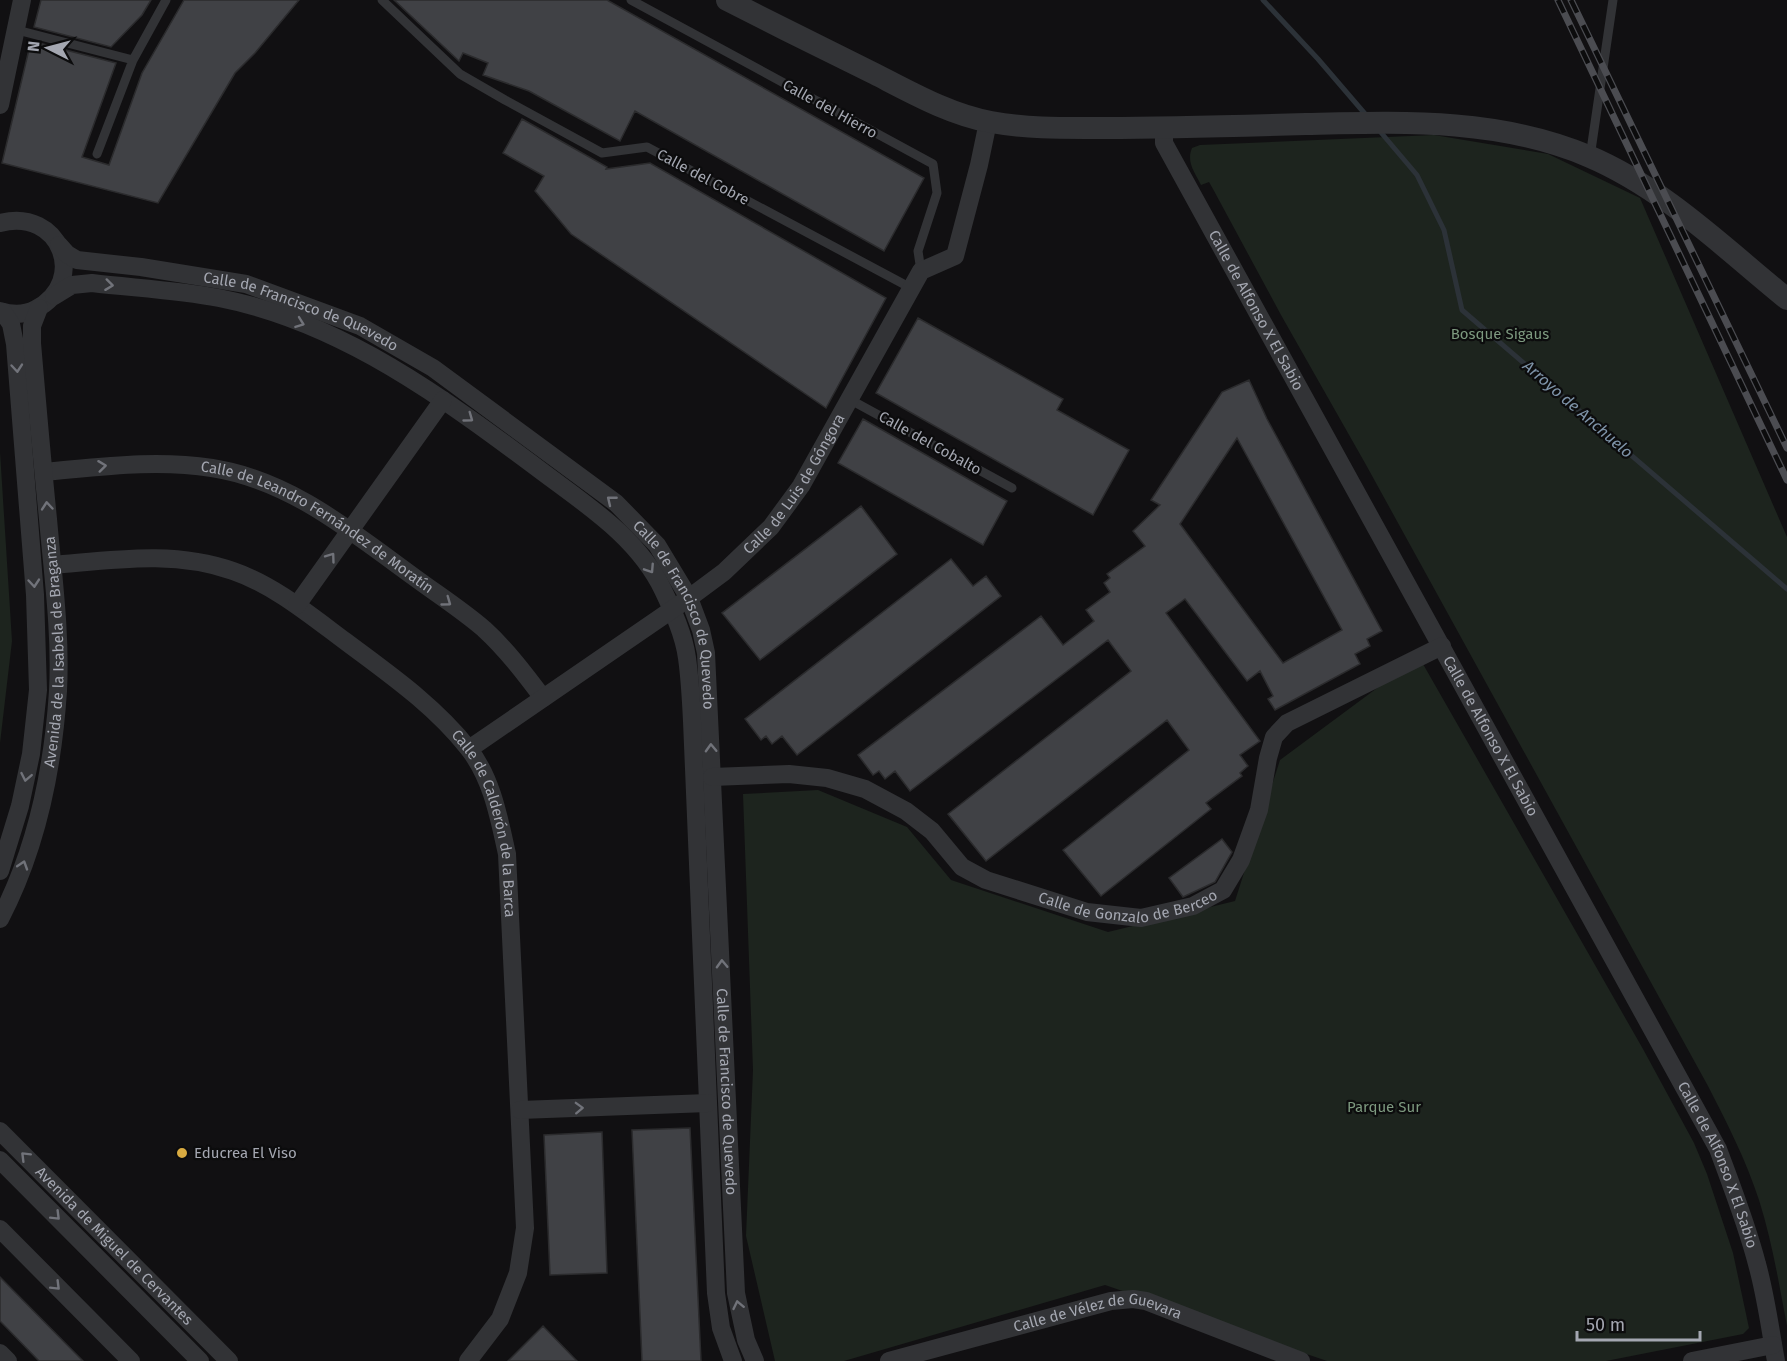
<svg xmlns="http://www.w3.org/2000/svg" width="1787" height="1361" font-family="'Fira Sans',sans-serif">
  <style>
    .green { fill: #1d241e }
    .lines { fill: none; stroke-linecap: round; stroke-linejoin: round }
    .stream { stroke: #2c3238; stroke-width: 5 }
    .building { fill: #404145; stroke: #2b2b2d; stroke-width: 1.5; fill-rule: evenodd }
    .service { stroke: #323336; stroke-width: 9 }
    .minor { stroke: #323336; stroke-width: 18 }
    .tertiary { stroke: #323336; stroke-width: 22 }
    .rail-casing { stroke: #4b4c51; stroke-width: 7 }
    .rail { stroke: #0c0c0d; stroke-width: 4.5; stroke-dasharray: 14; stroke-linecap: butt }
    .oneway { stroke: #71737a }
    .poi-dot { fill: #d9ab41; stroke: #0c0c0d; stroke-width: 2 }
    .labels { text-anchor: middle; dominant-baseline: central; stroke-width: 4.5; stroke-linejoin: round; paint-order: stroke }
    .street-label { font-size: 15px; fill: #a4a7b1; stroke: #0c0c0d }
    .park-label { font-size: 15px; fill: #7d997f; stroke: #0c0c0d }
    .poi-label { font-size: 15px; fill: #a4a7b1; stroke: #0c0c0d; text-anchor: start }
    .water-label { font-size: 16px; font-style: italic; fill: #7e93a8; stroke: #0c0c0d }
  </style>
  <rect width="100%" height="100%" fill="#111012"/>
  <!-- green -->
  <path class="green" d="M1434,135L1548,154L1640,198L1787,537V1326C1779,1284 1772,1241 1759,1200C1746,1160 1727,1123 1708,1086L1365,463L1281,315L1213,189L1209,182L1201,185C1195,173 1186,162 1192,148L1200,145Z
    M0,452L12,641L0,743Z
    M1419,657L1643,1049L1694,1143L1707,1174L1733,1253L1749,1328L1743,1334L1606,1361H1327L1105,1285L844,1361H775L746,1236L753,1070L743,794L818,790L907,827L951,880L1108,932L1235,901L1280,760Z"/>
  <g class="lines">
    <!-- stream -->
    <path class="stream" d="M1263,0L1318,59L1366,115
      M1378,129L1417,175L1444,230L1462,310L1787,589"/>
  </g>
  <!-- building -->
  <path class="building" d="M41,0H151L142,15L111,47L34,27Z
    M184,0H299L255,53L235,73L158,203L2,163L31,41L116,63L82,157L109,165L142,73Z
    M394,0H607L924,178L884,251L635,111L620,141L529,91L483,75L488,63L463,53L459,61Z
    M522,119L607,167L606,169L650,163L886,298L826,408L571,234L535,191L544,176L503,153Z
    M918,318L1063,399L1057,410L1129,450L1093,515L876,393Z
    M1249,380L1267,419L1382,631L1367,639L1370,646L1355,654L1360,664L1275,710L1268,699L1273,696L1260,671L1247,681L1185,599L1166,613L1260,741L1240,755L1248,766L1240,773L1242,776L1206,803L1211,809L1101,896L1063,850L1189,750L1167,720L986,861L948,814L1131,671L1108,640L910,791L895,771L885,779L879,771L873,775L858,755L1041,616L1063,645L1094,621L1086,610L1110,592L1104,583L1110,578L1107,574L1145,546L1133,531L1160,505L1151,500L1222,392ZM1237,438L1342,630L1283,663L1180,524Z
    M863,419L1007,501L983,545L838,463Z
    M861,506L897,554L760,660L722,613Z
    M951,559L973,586L986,576L1001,596L797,755L782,736L772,744L766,736L761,740L745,719Z
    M1222,839L1232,852L1215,882L1183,897L1169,878Z
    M690,1128L701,1361H642L632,1130Z
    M602,1132L607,1273L550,1275L544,1135Z
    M0,1277L83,1361H39L0,1321Z
    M543,1326L577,1361H508Z"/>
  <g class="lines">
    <!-- service -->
    <path class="service" d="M382,0L460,74L505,100L602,153L647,147L911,288
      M631,0L933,164L937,193L918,251L921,271
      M17,30L133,60
      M97,154L133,60L166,0
      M1590,157L1613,0
      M849,399L1012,488"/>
    <!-- minor -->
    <g class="minor">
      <path d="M0,105L22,0"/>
      <path id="s1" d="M1164,128V143L1718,1149C1732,1187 1747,1225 1757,1264C1766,1296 1770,1329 1776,1361"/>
      <path d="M0,223C60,207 89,281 36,309C25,315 12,315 0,311"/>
      <path id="s2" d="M59,245L67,254L77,260L141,267L246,284L360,326L433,368L616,503L657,545L689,598L701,630L706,653L736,1293L746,1340L755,1361"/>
      <path d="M54,296L72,285L92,283C134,288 177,290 219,298C342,322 445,399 544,473C588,506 638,538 663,590C673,611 684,635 687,658C690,679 691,700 692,721L716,1293L721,1328L733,1361"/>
      <path id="s3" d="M44,472C100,467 155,459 212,468C290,480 352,532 414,577C437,594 462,610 484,629C506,649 525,674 543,698"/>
      <path id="s4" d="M53,565C113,560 174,550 233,571C274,585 310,615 345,641C389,674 434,705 468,748C492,778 499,818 507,854L525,1228L518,1273L500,1319L468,1361"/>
      <path d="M297,605L443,400"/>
      <path id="s5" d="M469,749L689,598L724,572L771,527L801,486L921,271L955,256L979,165L988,122"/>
      <path id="s6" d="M712,777L789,774L827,778L865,789L906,811L932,831L962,867L986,880L1087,912L1141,918L1193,906L1223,890L1241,860L1259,810L1268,758L1274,737L1287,723L1442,646"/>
      <path d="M0,871L20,806L31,754L38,690L35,595L15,344L11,324L3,312"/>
      <path id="s7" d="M0,919C36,850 53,768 58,691C61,634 53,576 48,519C42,460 37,402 32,343V326L39,308"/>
      <path d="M520,1110L708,1103"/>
      <path id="s8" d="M0,1131L229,1361"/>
      <path d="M0,1160L200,1361"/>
      <path d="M0,1229L131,1361"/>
      <path d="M0,1353L8,1361"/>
      <path id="s9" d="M889,1361L1111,1301L1133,1299L1146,1301L1301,1361"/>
      <path d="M1692,1361L1773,1345"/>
    </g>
    <!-- tertiary -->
    <path class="tertiary" d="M727,0C776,25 826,50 875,74C912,93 951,115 991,122C1029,129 1067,128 1106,128C1172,128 1239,126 1306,124C1402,122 1498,118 1588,156C1664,188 1724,248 1787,299"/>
    <!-- rail casing -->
    <g class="rail-casing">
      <path id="rail" d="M1558,0L1787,480
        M1571,0L1787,448"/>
    </g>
    <!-- rail -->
    <use href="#rail" class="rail"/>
  </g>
  <!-- one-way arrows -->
  <defs><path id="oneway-chevron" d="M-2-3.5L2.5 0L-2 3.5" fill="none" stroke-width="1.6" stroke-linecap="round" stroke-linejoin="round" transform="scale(1.5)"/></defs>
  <g class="oneway">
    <use href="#oneway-chevron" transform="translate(109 285) rotate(7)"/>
    <use href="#oneway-chevron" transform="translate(300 323) rotate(20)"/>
    <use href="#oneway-chevron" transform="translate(17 368) rotate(85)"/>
    <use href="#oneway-chevron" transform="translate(469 418) rotate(36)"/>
    <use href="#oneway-chevron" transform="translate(102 466) rotate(-7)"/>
    <use href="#oneway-chevron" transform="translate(611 500) rotate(-141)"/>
    <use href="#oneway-chevron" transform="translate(47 506) rotate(-95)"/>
    <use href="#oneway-chevron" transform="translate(331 557) rotate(-54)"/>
    <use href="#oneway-chevron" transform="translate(650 569) rotate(57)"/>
    <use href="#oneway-chevron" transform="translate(34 583) rotate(85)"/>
    <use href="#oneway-chevron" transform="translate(447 602) rotate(36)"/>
    <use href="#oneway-chevron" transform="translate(711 748) rotate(-92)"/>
    <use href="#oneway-chevron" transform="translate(26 777) rotate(101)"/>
    <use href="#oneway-chevron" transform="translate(23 865) rotate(-72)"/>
    <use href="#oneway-chevron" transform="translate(722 964) rotate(-92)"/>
    <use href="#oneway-chevron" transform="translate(579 1108) rotate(-2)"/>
    <use href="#oneway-chevron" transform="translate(25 1156) rotate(-135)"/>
    <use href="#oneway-chevron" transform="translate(56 1216) rotate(45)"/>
    <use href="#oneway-chevron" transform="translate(56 1286) rotate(45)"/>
    <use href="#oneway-chevron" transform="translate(738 1305) rotate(-102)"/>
  </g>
  <!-- markers -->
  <circle class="poi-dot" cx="182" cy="1153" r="6"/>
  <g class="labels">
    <!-- street labels -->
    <g class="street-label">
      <text transform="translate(830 109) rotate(29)">Calle del Hierro</text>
      <text transform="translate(703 177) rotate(28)">Calle del Cobre</text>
      <text stroke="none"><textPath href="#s1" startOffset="206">Calle de Alfonso X El Sabio</textPath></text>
      <text stroke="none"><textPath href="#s2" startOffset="255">Calle de Francisco de Quevedo</textPath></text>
      <text transform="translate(930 443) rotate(29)">Calle del Cobalto</text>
      <text stroke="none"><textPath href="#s5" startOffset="424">Calle de Luis de Góngora</textPath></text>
      <text stroke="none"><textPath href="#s3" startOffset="290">Calle de Leandro Fernández de Moratín</textPath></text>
      <text stroke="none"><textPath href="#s2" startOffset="759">Calle de Francisco de Quevedo</textPath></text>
      <text stroke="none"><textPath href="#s7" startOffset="276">Avenida de la Isabela de Braganza</textPath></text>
      <text stroke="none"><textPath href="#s1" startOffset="692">Calle de Alfonso X El Sabio</textPath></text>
      <text stroke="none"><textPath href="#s4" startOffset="556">Calle de Calderón de la Barca</textPath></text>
      <text stroke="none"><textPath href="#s6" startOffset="456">Calle de Gonzalo de Berceo</textPath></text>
      <text stroke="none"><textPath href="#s2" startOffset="1245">Calle de Francisco de Quevedo</textPath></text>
      <text stroke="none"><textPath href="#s1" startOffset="1178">Calle de Alfonso X El Sabio</textPath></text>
      <text stroke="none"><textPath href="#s8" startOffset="162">Avenida de Miguel de Cervantes</textPath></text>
      <text stroke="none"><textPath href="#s9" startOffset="216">Calle de Vélez de Guevara</textPath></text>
    </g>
    <!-- park labels -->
    <g class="park-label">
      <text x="1500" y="334">Bosque Sigaus</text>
      <text x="1384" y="1107">Parque Sur</text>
    </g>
    <!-- poi labels -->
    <g class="poi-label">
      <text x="194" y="1153">Educrea El Viso</text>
    </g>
    <!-- water labels -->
    <g class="water-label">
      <text transform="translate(1578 409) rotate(41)">Arroyo de Anchuelo</text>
    </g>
  </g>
  <!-- north arrow -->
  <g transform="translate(48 48) rotate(276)" stroke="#0c0c0d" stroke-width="4.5" paint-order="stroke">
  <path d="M0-4.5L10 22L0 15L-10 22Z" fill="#a4a7b1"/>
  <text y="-9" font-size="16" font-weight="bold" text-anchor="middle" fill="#a4a7b1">N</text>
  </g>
  <!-- scale -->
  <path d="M1577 1331v9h123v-9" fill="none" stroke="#a4a7b1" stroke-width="3"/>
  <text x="1586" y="1331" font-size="18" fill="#a4a7b1" stroke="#0c0c0d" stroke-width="4.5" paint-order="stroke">50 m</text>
</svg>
